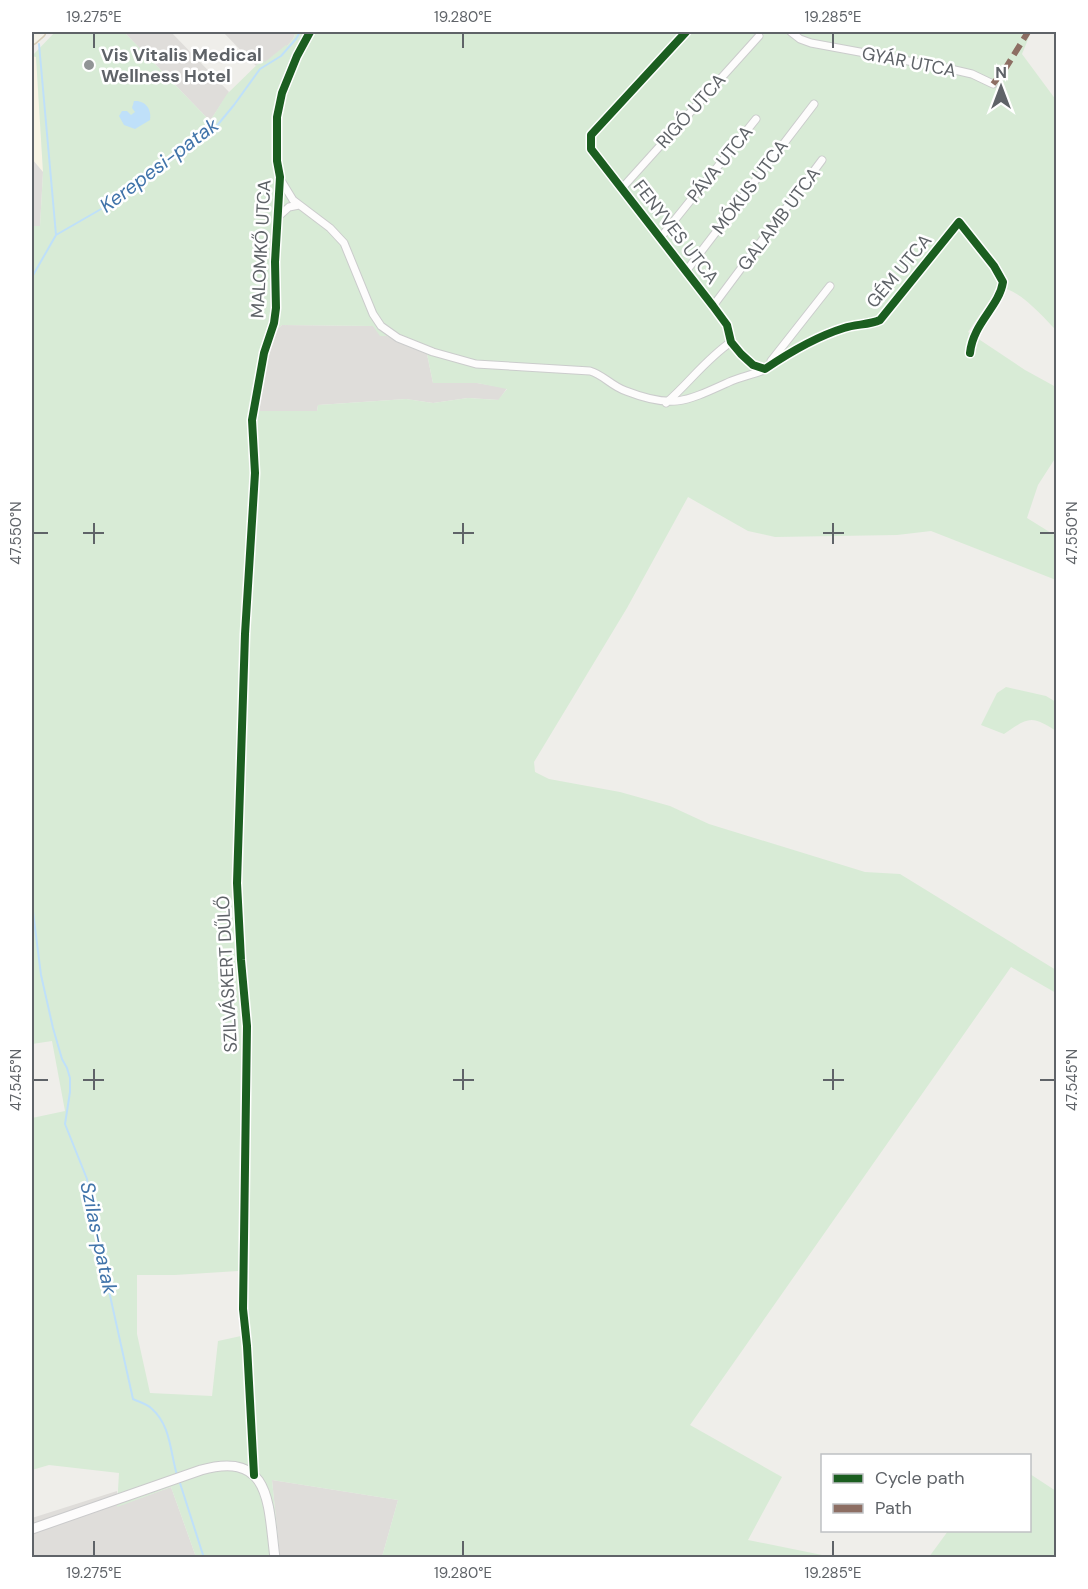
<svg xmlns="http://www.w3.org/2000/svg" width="1088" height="1589" font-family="'DM Sans',sans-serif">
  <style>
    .commercial { fill: #f7f3e4 }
    .industrial { fill: #dfddda }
    .green { fill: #d8ebd6; fill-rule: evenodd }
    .water { fill: #bfe0f9 }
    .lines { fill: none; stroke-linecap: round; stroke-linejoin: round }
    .stream { stroke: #bfe0f9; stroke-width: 2 }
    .street-casing { stroke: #cbcccc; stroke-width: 9 }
    .secondary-casing { stroke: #cacacb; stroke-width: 11 }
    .primary-casing { stroke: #d7ceb8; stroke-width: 13 }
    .street { stroke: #fdfcfc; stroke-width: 7 }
    .secondary { stroke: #fdfcfc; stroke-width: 9 }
    .primary { stroke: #f4f2e9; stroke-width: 10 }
    .quiet { stroke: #8d6e63; stroke-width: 6; stroke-dasharray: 12 6; stroke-linecap: butt }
    .cycleway-casing { stroke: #fff; stroke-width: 11 }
    .cycleway { stroke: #1b5e20; stroke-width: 8 }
    .ticks { fill: none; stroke: #5f6368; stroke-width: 2 }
    .poi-dot { fill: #919496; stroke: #fff; stroke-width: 2 }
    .labels { text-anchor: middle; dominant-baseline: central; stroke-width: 5; stroke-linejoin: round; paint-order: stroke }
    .poi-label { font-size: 18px; font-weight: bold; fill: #5f6368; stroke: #fff; text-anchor: start }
    .street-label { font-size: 18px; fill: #5f6368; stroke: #fff }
    .water-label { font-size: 20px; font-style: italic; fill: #4174aa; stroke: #fff }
    .neatline { fill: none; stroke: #5f6368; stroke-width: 2 }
    .ticks-label { font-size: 15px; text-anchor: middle; fill: #5f6368 }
  </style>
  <rect width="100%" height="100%" fill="#efeeea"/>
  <!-- commercial -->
  <path class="commercial" d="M32,56L36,57L43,172L32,159Z"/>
  <!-- industrial -->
  <path class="industrial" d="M124,32H171L229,92L210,121Z
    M223,32H296L293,39L287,46H286L265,63L262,61L256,66Z
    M32,159L43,172L40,226H32Z
    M282,325L373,326L387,336L427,354L433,383H477L507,388L499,400L468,398L433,403L406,399L318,405L317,411H257L274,332Z
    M272,1480L398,1500L382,1557H280Z
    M171,1487L196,1557H32V1518L117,1491L118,1506Z"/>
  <!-- green -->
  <path class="green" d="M55,32H124L210,121L227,94L262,60L265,62L286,45L287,46L293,39L296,32H1031L1022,54L1056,100V330C1043,317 1017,286 998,288L968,332L1025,370L1056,387V457L1038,485L1027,518L1056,536V580L931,531L897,535L775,537L748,531L688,497L627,608L534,762L535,772L549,779L620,792L670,806L709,824L865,872L900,874L1056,970V993L1011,967L690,1425L782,1477L748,1540L832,1557H382L398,1500L272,1480L280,1557H196L171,1487L117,1507L119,1473L49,1465L32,1470V1118L65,1111L52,1041L32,1044V226H40L43,172L36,57L32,56ZM282,325L373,326L380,336H387L427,354L433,383H477L507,389L498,400L468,398L433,403L406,399L318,405L317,411H257L274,332ZM238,1271L241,1336L218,1341L212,1396L150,1393L137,1334V1275H175Z
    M1006,687L1046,696L1056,702V731C1031,715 1029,717 1004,734L981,725L997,693Z
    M1030,1474L1056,1491V1557H929L948,1531L1030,1530Z"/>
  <!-- water -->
  <path class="water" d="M134,101C146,100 152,110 150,120L135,129L124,125L119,116L122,111H127L131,115L135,112L132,108Z"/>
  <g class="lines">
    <!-- stream -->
    <path class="stream" d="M56,235L115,201L215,128L234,105L260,69L281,56L296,39L300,32
      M32,277L56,235L39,44
      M32,904L41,975L53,1028L62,1059L67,1068L70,1078V1092L65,1124L87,1179L89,1201L133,1399C139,1402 147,1404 151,1408C171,1425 170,1452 177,1475
      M179,1480L204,1558"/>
    <!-- street casing -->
    <g class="street-casing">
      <path id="street" d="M686,32L591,135V149L713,306L727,325L731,342L741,354L753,365L765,369C790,352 815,337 844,328C856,324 869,325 880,320L959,222L994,266L1003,282C999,307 973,323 970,353
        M791,32L800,39L811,43L946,68L972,74L993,84
        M282,182L293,200L330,228L344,243L373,314L381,326L398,338L433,352L476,364L590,371C604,375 611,386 626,391C672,409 685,402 729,382C740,377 752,375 764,370
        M623,187L759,36
        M279,216L289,207L299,205
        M661,237L756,119
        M687,270L814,104
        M713,306L822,160
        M771,361L830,286
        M666,403C689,383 706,359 731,342
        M254,1475L247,1346L243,1309L247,1026L241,960L237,883L245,634L255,473L252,420L264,353L274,323L276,308L275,262L280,177L277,161V117L282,93L297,56L310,32"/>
    </g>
    <!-- secondary casing -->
    <g class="secondary-casing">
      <path id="secondary" d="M32,1529L201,1470C272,1450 268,1505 275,1558"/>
    </g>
    <!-- primary casing -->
    <g class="primary-casing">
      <path id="primary" d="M32,39L40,32"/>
    </g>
    <!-- street -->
    <use href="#street" class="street"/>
    <!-- secondary -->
    <use href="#secondary" class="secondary"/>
    <!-- primary -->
    <use href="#primary" class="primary"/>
    <!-- quiet -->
    <path class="quiet" d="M993,84L1005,69L1028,32"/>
    <!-- cycleway casing -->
    <g class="cycleway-casing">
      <path id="cycleway" d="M686,32L591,135V149L713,306L727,325L731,342L741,354L753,365L765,369C790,352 815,337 844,328C856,324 869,325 880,320L959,222L994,266L1003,282C999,307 973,323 970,353
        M254,1475L247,1346L243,1309L247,1026L241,960L237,883L245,634L255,473L252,420L264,353L274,323L276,308L275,262L280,177L277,161V117L282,93L297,56L310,32"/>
    </g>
    <!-- cycleway -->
    <use href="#cycleway" class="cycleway"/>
  </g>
  <!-- ticks -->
  <path class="ticks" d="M94,33V48M463,33V48M833,33V48M94,523V544M463,523V544M833,523V544M33,533H48M83,533H104M453,533H474M823,533H844M1040,533H1055M94,1069V1090M463,1069V1090M833,1069V1090M33,1080H48M83,1080H104M453,1080H474M823,1080H844M1040,1080H1055M94,1541V1556M463,1541V1556M833,1541V1556"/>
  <!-- markers -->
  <circle class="poi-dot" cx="89" cy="65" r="6"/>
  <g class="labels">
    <!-- poi labels -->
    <g class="poi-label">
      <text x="101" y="55">Vis Vitalis Medical<tspan x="101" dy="21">Wellness Hotel</tspan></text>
    </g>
    <!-- street labels -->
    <g class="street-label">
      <text transform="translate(909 62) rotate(11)">GYÁR UTCA</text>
      <text transform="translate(691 111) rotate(-48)">RIGÓ UTCA</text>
      <text transform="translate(720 164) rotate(-51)">PÁVA UTCA</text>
      <text transform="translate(750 187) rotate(-53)">MÓKUS UTCA</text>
      <text transform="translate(779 219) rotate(-53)">GALAMB UTCA</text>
      <text transform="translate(676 232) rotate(52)">FENYVES UTCA</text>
      <text transform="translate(261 249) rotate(-87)">MALOMKŐ UTCA</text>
      <text transform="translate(899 271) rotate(-50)">GÉM UTCA</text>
      <text transform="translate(227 974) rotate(-93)">SZILVÁSKERT DŰLŐ</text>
    </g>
    <!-- water labels -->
    <g class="water-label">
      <text transform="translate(159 165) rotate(-37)">Kerepesi-patak</text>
      <text transform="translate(99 1238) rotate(78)">Szilas-patak</text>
    </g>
  </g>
  <!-- border -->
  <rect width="1088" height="1589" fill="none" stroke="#ffffff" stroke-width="66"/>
  <!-- legend -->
  <rect x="821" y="1454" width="210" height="78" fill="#ffffff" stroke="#bfc1c3" stroke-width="1.5"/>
  <rect x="833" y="1474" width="30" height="9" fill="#1b5e20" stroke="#bfc1c3" stroke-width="1.5"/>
  <text x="875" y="1484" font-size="18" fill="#5f6368">Cycle path</text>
  <rect x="833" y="1504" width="30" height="9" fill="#8d6e63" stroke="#bfc1c3" stroke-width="1.5"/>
  <text x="875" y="1514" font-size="18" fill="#5f6368">Path</text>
  <!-- north arrow -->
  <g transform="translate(1001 87)" stroke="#ffffff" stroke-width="4.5" paint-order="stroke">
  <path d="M0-4.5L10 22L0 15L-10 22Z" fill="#5f6368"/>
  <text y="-9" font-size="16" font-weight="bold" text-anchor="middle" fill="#5f6368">N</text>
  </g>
  <rect x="33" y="33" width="1022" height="1523" class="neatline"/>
  <g class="ticks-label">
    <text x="94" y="22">19.275°E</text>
    <text x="463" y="22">19.280°E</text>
    <text x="833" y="22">19.285°E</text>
    <text transform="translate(16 533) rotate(-90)" y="5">47.550°N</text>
    <text transform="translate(1072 533) rotate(-90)" y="5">47.550°N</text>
    <text transform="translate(16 1080) rotate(-90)" y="5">47.545°N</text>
    <text transform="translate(1072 1080) rotate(-90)" y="5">47.545°N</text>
    <text x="94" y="1578">19.275°E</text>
    <text x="463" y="1578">19.280°E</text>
    <text x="833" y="1578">19.285°E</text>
  </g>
</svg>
